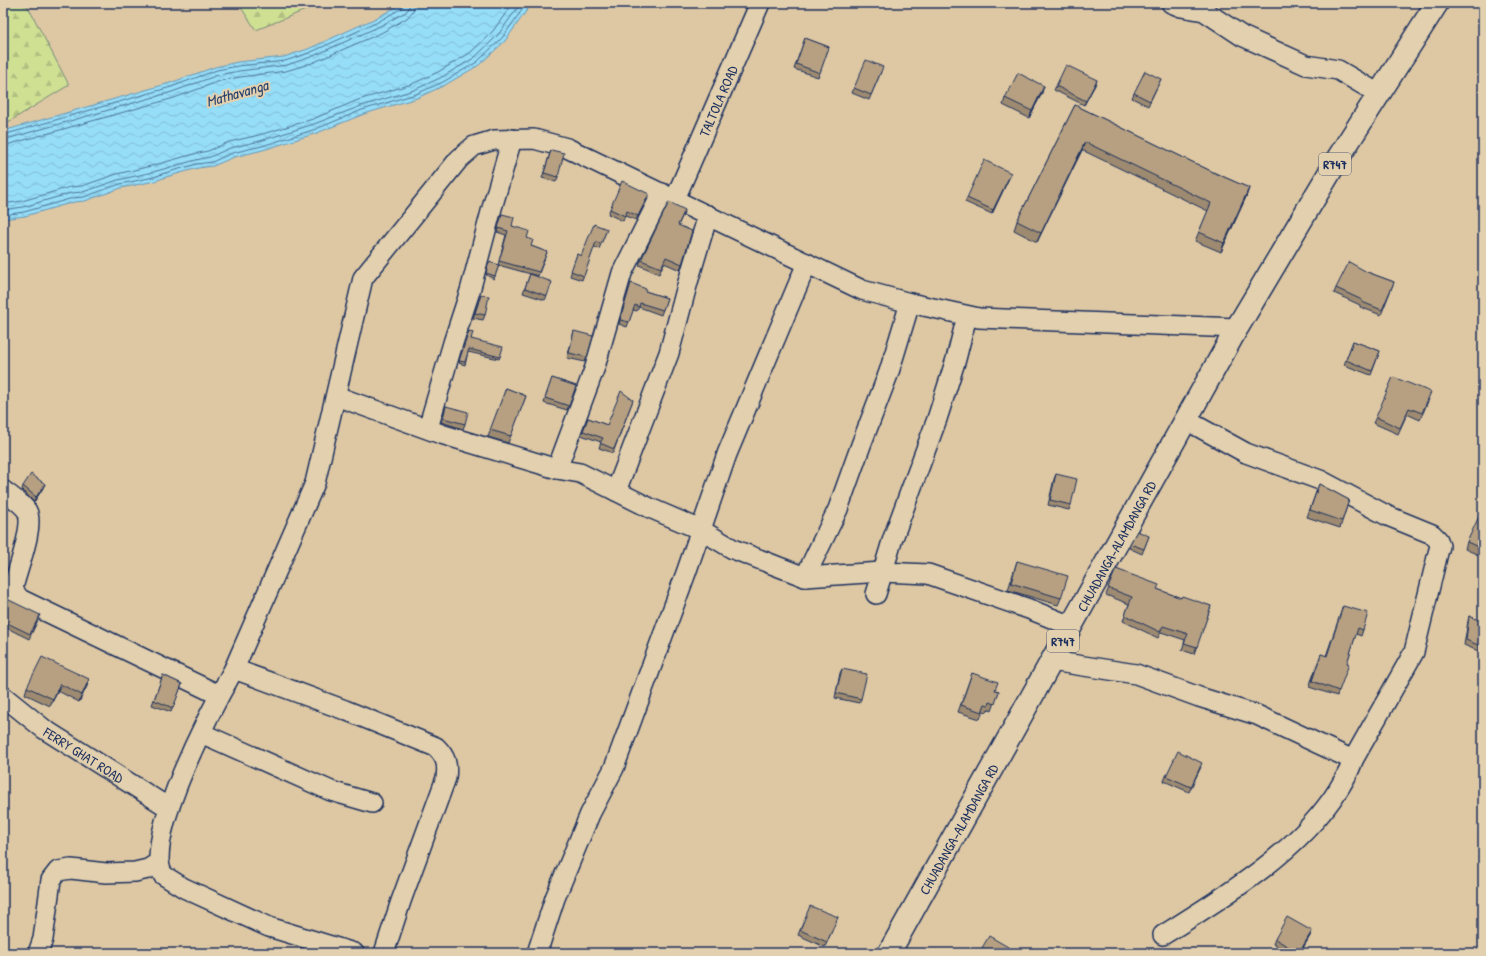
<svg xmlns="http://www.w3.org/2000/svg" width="1486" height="956" font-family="'Patrick Hand',sans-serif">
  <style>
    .forest { fill: url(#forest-firs); stroke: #758878 }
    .water { fill: url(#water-waves); stroke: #6597ba }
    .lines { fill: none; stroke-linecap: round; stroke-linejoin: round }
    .shore { stroke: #4c759b; stroke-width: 1 }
    .minor-casing { stroke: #1b2f5e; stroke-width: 22 }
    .major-casing { stroke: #1b2f5e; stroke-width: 25 }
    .minor { stroke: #e2d0ae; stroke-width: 19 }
    .major { stroke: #e2d0ae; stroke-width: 22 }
    .wall { fill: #9d8a6f; stroke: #1b2f5e }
    .shaded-wall { fill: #7f705a; stroke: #1b2f5e }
    .building { fill: #b6a081; stroke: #1b2f5e }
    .labels { text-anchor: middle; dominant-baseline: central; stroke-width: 4; stroke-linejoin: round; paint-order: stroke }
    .shield { fill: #e2d0ae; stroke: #575f76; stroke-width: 1 }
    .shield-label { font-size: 13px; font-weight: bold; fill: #1b2f5e }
    .street-label { font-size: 14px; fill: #1b2f5e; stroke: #e2d0ae }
    .water-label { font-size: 15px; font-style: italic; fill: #27406d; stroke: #e2d0ae }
  </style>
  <defs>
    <pattern id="forest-firs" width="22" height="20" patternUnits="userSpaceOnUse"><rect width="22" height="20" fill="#cfe093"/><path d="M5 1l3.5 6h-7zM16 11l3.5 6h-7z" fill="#b1c081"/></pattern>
    <pattern id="water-waves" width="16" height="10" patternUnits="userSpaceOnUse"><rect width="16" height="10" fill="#96ddf7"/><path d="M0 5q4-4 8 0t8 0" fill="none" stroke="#81bed6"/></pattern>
  </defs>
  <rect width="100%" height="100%" fill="#dec8a3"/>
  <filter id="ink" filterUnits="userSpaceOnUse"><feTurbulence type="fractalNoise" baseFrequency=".025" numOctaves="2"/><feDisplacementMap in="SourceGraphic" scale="8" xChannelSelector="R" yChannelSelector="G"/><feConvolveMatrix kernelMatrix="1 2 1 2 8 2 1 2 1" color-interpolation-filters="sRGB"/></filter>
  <g filter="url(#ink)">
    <!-- forest -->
    <path class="forest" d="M3,3H26L69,85L10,121L3,122Z
      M238,3H323L256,30Z"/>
    <!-- water -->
    <path class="water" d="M404,3H532L505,41L479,65L445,85L417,98L364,114L317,133L263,150L234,157L213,166L198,168L166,177L155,181L121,188L85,201L74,202L25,216L3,219V131L170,83L215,67L238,62L284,57L308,49L374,19Z"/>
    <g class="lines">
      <!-- shore -->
      <path class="shore" d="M3,135L171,87L217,70L238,66L285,61L309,53L376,23L402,8L404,3
        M3,140L172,92L218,75L239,71L287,65L311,57L378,27L406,12L409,8V3
        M3,146L174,98L220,81L240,77L286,71L312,63L381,33L407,18L413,11L415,3
        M3,204L22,201L70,187L82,186L117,174L151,166L194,154L208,151L229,142L259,135L313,119L358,100L412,84L438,72L470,53L493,31L513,3
        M3,210L23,207L71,193L83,192L118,180L153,172L196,160L210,157L230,148L260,141L314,124L361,106L414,90L440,78L474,58L498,35L521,3
        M3,215L24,212L73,198L84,197L120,184L154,177L165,173L197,164L212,162L232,153L262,146L316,129L362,110L416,94L443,82L477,62L502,38L527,3"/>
      <!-- minor casing -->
      <g class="minor-casing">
        <g id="minor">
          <path d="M1171,3L1181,7L1204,11L1242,36L1306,65L1338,70L1379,94"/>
          <path id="s1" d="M675,199L760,3"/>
          <path d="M336,396L441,434L557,469L580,473L650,508L701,530L733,549L805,577L882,572L928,574L1029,609L1071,626"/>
          <path d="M428,428L453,343L470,291L492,208L512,139"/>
          <path d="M557,469L595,367L622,273L662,193"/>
          <path d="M3,490C10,496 22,503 27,511C35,526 17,570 13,588L16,594L20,599L219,695"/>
          <path d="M616,491L669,353L688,282L708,215"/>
          <path d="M805,577L838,509L861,445L889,372L910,303"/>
          <path d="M876,594L893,538L937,419L956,359L967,316"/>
          <path d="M1051,661L1136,674L1199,697L1257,715L1353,760L1414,652L1438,553L1440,546L1438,540L1432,534L1388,516L1320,480L1246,453L1186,420"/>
          <path d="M234,669L345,710L436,747C446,757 448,764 446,778L401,901L384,953"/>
          <path id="s2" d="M3,696L44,729L169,808"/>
          <path d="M201,733L331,791L372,803"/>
          <path d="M1163,935C1224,897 1299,852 1338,790C1344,780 1350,771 1353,760"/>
          <path d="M38,953L43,939L51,880L58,871L71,869L106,873L135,872L148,869L159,862"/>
          <path d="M354,953L269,927L184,888L163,875C161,871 159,865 159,860C159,834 169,808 178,784C194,744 213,706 234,669L315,483L363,278L459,159L474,146L494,140L534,139L567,148L862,290L910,303L979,318L1237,328"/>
          <path d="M537,953L555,898L590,814L614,768L686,573L727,454L807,263"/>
        </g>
      </g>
      <!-- major casing -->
      <g class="major-casing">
        <g id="major">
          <path id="s3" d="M889,953L1237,328L1340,155L1437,3"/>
        </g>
      </g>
      <!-- minor -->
      <use href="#minor" class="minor"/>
      <!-- major -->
      <use href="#major" class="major"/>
    </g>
    <!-- wall -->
    <path class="wall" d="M805,38L829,47L818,77L794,69Z
      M881,72L869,100L852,93L854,88Z
      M1161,79L1148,106L1132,98L1134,93Z
      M1095,85L1084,105L1054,90L1056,86Z
      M1042,93L1029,118L1003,105L1005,98Z
      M1075,105L1215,173L1249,188L1246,197L1221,252L1195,241L1208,211L1082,150L1037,242L1014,230L1017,221Z
      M551,150L558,177L556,182L542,178Z
      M1009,178L992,214L965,202L967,198Z
      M647,199L636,220L625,216L623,221L608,214L610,209Z
      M685,210L678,226L682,264L680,270L664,263L659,274L639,265L641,260Z
      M502,214L512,226L527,238L531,246L547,252L538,276L498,265L506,235L497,232Z
      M607,229L599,249L594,247L582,280L570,276L577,254L581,256Z
      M489,262L499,265L494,279L486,275Z
      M1367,272L1394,282L1381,315L1360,307V305L1334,293L1336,288Z
      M530,274L547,296L545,300L523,293Z
      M631,283L645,291L667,298L661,315L639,307L637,311L633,310L627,327L619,324Z
      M481,295L485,315L483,320L473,318Z
      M469,331L471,339L500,357L499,359L468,352L465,365L459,363Z
      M574,331L587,357L585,362L567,358Z
      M1353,341L1380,351L1371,375L1344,365Z
      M552,378L576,386L567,410L544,403Z
      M506,388L526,396L508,443L488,437Z
      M1429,399L1420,420L1407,414L1398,434L1373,423L1376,417Z
      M633,400L613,453L599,448L601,442L581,435L588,418L607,425Z
      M446,406L465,424L463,429L441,422Z
      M1056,474L1071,505L1069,510L1048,505L1054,479Z
      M1319,484L1349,500L1340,528L1307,517Z
      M23,486L43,488L34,502L22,490Z
      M1483,513V557L1465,549L1467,542Z
      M1149,536L1142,554L1129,548L1130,544Z
      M1017,561L1061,598L1058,605L1008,590Z
      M1116,569L1157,589L1181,598L1211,606L1194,654L1182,650L1185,640L1161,632L1158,638L1123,621L1129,604L1106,595Z
      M3,598L38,620L29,639L3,626Z
      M1343,606L1363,630L1361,636L1356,634L1347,663L1337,696L1309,687L1321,654L1326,656Z
      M1469,616L1483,622V653L1464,645L1468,621Z
      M842,669L861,699L859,703L835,698L840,673Z
      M972,673L995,690L999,691L992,711L988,709L987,712L983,711L980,719L958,712Z
      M163,675L182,684L171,712L152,705Z
      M89,679L87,686L79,702L58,691L50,706L25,694L27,687Z
      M1201,767L1189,792L1164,781L1166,776Z
      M838,917L825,947L798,935L800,930Z
      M1310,936L1300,953H1289L1273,944L1275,939Z"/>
    <!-- shaded-wall -->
    <path class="shaded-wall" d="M1097,80L1095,85L1084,105L1086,101Z
      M1044,86L1042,93L1029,118L1032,111Z
      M1085,142L1082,150L1037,242L1041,233Z
      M1011,173L1009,178L992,214L993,210Z
      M1249,188L1246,197L1221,252L1224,243Z
      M45,484L43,488L34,502L36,497Z
      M89,679L87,686L79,702L82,695Z
      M60,684L58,691L50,706L53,699Z
      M1312,931L1310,936L1300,953H1299Z"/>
    <!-- building -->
    <path class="building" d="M805,38L829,47L820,73L796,64Z
      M866,60L883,67L871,95L854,88Z
      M1066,65L1097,80L1086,101L1056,86Z
      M1145,71L1161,79L1150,101L1134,93Z
      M1018,73L1044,86L1032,111L1005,98Z
      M1075,105L1215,173L1249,188L1224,243L1199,232L1211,203L1085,142L1041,233L1017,221Z
      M551,150L564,153L558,177L544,173Z
      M984,160L1011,173L993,210L967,198Z
      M622,181L649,194L638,216L627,211L625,216L610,209Z
      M669,202L685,210L678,225L692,231L682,264L666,257L661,268L641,260Z
      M502,214L514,217L512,226L529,231L527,238L533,240L531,246L547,252L539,272L499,261L508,231L498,228Z
      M594,224L607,229L601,244L596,242L584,276L571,271L577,254L581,256Z
      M489,262L499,265L495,276L486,273Z
      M1349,262L1367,272L1394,282L1382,310L1362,302V300L1336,288Z
      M530,274L552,282L547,296L525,288Z
      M631,283L646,289L645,291L667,298L663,310L640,303L639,307L635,305L629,322L620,320Z
      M481,295L489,296L485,315L475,313Z
      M469,331L473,332L471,339L503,347L500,357L469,349L465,362L459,361Z
      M574,331L593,336L587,357L569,353Z
      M1353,341L1380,351L1372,371L1346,360Z
      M1393,377L1431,392L1422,413L1409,408L1400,428L1376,417Z
      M552,378L576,386L569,406L545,398Z
      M506,388L526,396L511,436L490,430Z
      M621,391L633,400L614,449L600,443L603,438L583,431L588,418L607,425Z
      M446,406L468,412L465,424L443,418Z
      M31,474L45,484L36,497L23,486Z
      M1056,474L1077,479L1071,505L1050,500Z
      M1319,484L1349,500L1342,521L1310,510Z
      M1481,512L1483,513V549L1467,542Z
      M1137,531L1149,536L1144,549L1130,544Z
      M1017,561L1068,576L1061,598L1011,583Z
      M1116,569L1159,585L1157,589L1181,598L1182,596L1211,606L1197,647L1184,643L1188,634L1163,626L1160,632L1125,615L1132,597L1108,588Z
      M3,598L7,599L40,615L30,634L3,621Z
      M1343,606L1368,613L1363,630L1358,628L1347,663L1349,664L1339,691L1312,681L1321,654L1327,656Z
      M1469,616L1483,622V647L1466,640Z
      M42,657L89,679L82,695L60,684L53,699L27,687Z
      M842,669L867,674L861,699L836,693Z
      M972,673L998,682L995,690L999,691L995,704L990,702L989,705L985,704L982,712L961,705Z
      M163,675L182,684L173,708L154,700Z
      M1178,751L1202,763L1191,787L1166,776Z
      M810,906L838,917L827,942L800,930Z
      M1287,917L1312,931L1299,953L1275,939Z
      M989,936L1015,951L1014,953H979Z"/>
  </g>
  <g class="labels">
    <!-- shield labels -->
    <g class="shield">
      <rect x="1319" y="153" width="32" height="22" rx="3"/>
      <rect x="1047" y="630" width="32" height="22" rx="3"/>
    </g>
    <g class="shield-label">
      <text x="1335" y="164">R747</text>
      <text x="1063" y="641">R747</text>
    </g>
    <!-- street labels -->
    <g class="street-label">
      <text stroke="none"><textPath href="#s1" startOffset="107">TALTOLA ROAD</textPath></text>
      <text stroke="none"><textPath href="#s3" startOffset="466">CHUADANGA-ALAMDANGA RD</textPath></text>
      <text stroke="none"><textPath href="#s2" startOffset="100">FERRY GHAT ROAD</textPath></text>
      <text stroke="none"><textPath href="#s3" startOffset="142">CHUADANGA-ALAMDANGA RD</textPath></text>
    </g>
    <!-- water labels -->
    <g class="water-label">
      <text transform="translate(237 93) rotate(-16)">Mathavanga</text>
    </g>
  </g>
  <!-- margin -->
  <rect width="1486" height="956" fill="none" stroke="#e2d0ae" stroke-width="16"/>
  <rect x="8" y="8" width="1470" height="940" fill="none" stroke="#1b2f5e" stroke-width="1.5" filter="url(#ink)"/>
</svg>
